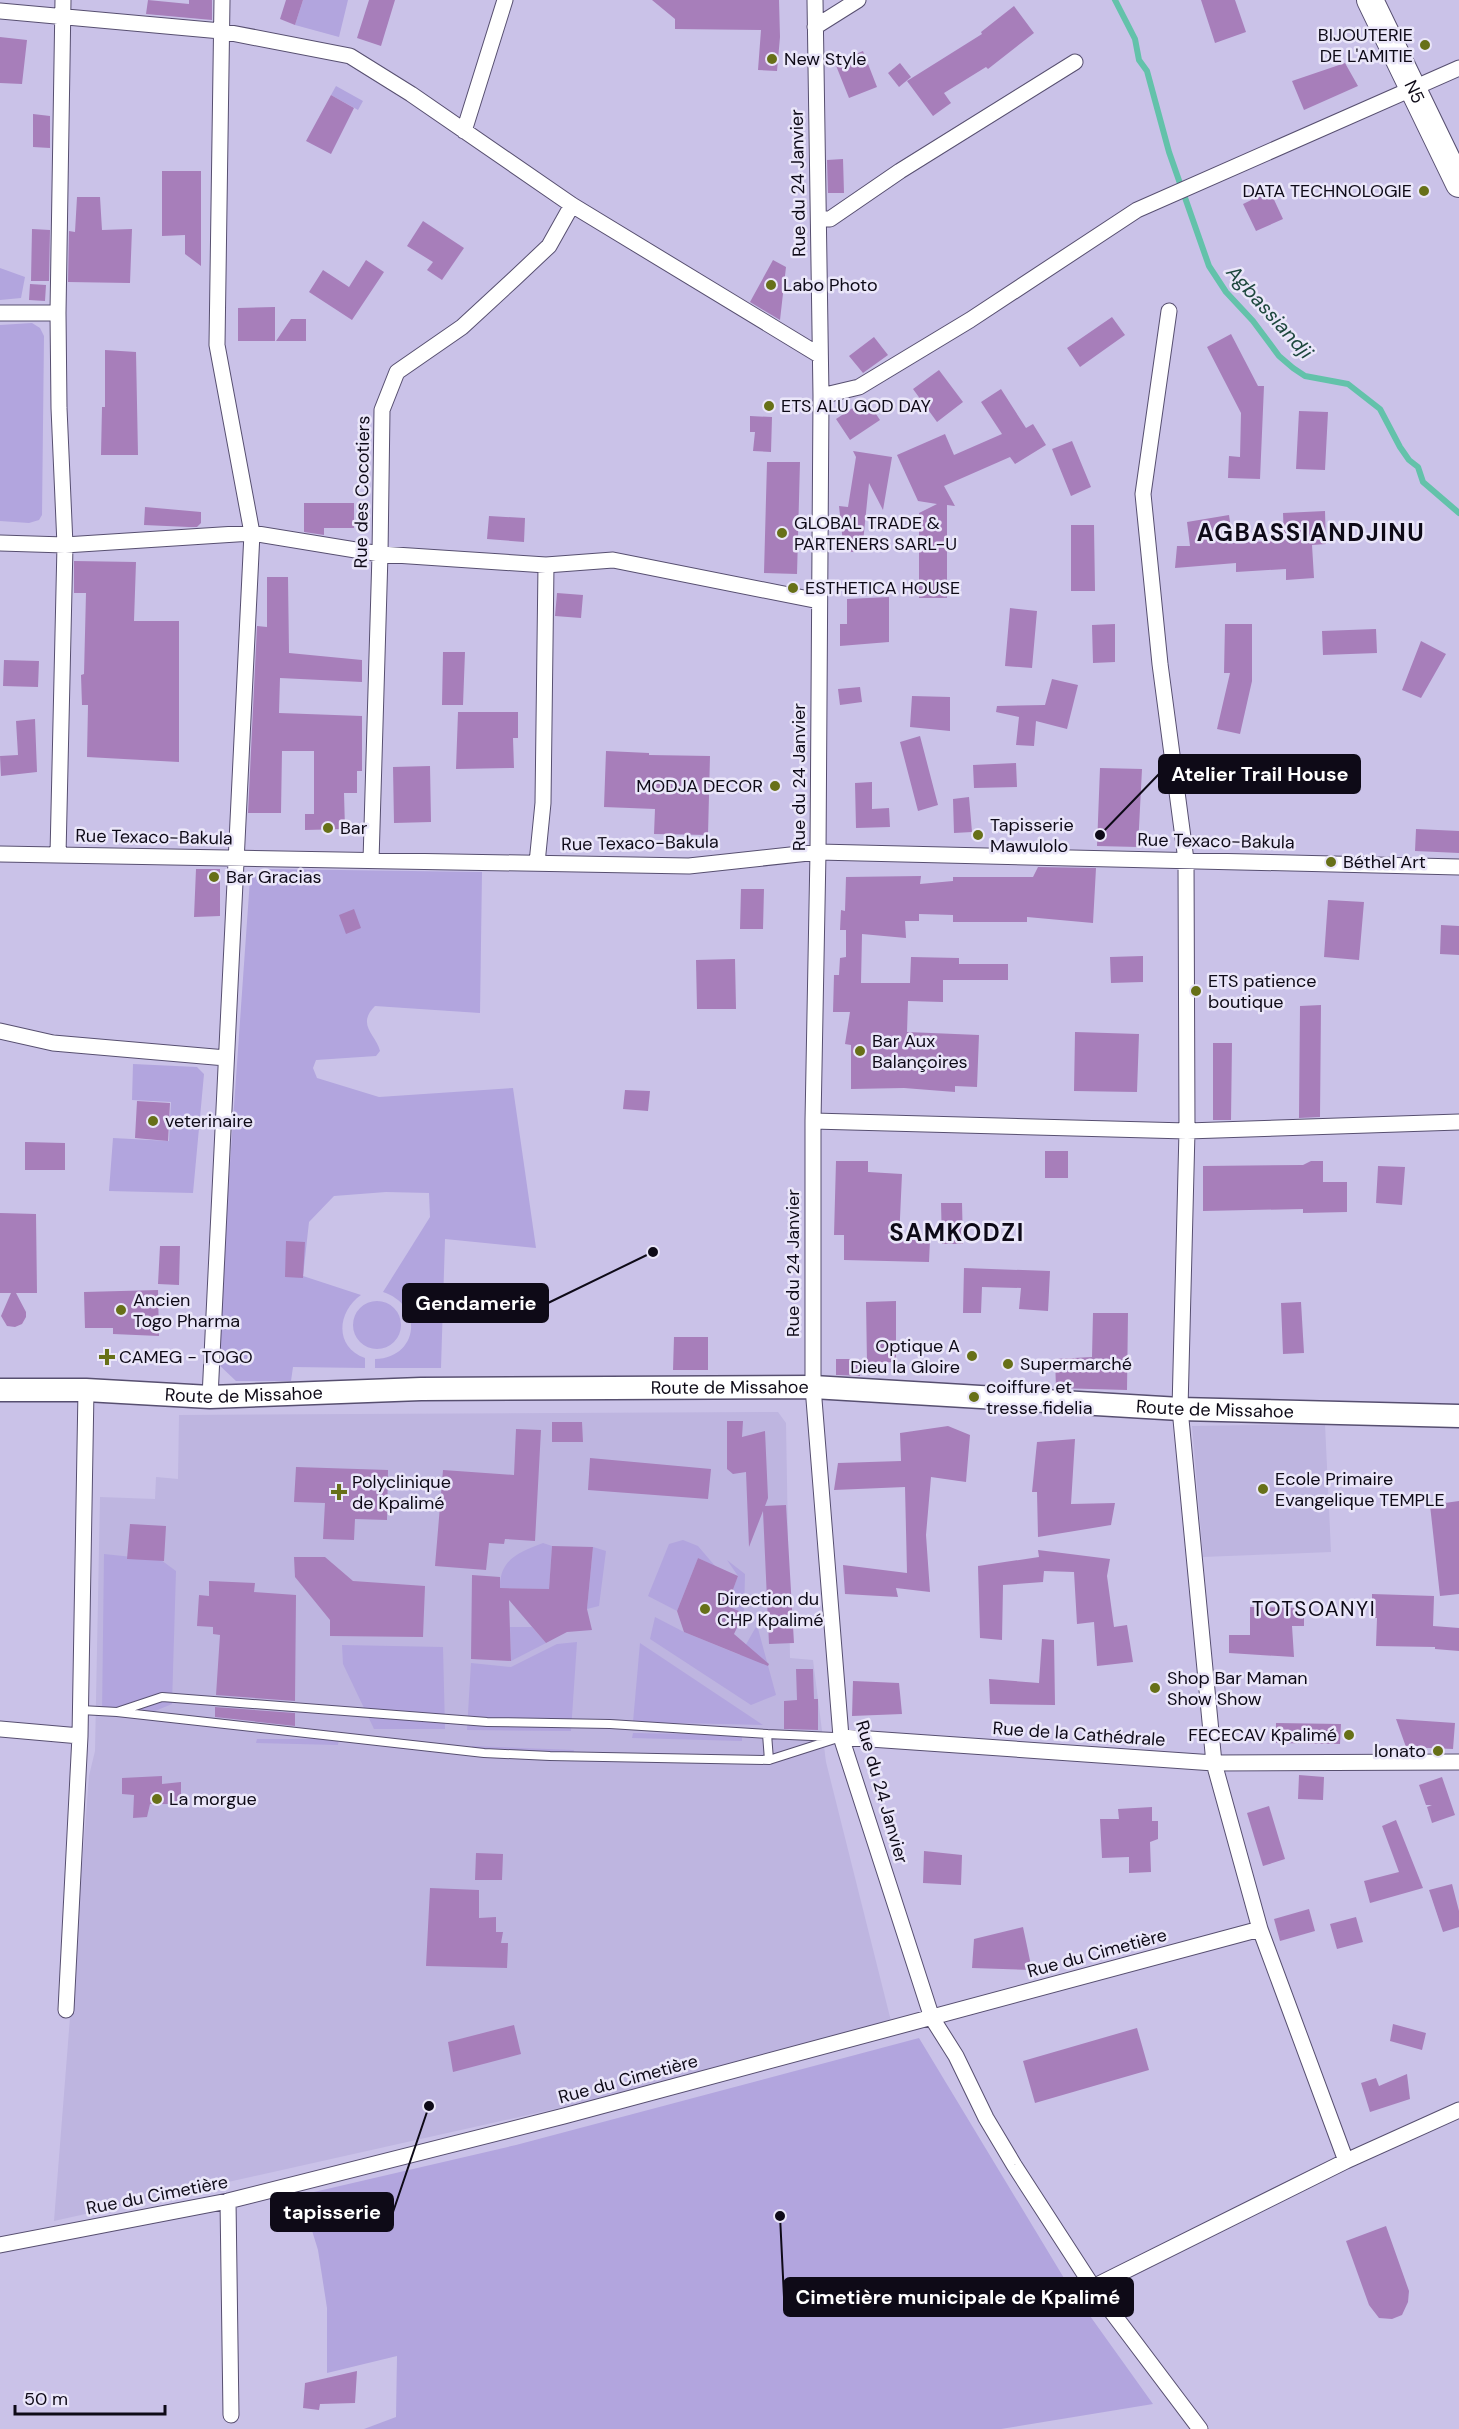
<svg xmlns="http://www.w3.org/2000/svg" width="1459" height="2429" font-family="'DM Sans',sans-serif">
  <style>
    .built { fill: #beb5e0 }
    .green { fill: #b2a5de }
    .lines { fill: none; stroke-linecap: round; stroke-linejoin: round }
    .stream { stroke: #63c2aa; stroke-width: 6 }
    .building { fill: #a77eba }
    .service-casing { stroke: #574f70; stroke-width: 10 }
    .minor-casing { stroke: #574f70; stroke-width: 17 }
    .secondary-casing { stroke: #574f70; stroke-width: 25 }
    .primary-casing { stroke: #574f70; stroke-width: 28 }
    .service { stroke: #fff; stroke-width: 8 }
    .minor { stroke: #fff; stroke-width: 15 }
    .secondary { stroke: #fff; stroke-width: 22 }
    .primary { stroke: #fff; stroke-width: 26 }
    .poi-dot { fill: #677018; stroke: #eae6f9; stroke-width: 2 }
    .labels { text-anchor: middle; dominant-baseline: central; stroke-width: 5; stroke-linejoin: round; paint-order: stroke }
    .poi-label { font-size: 18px; fill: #0e0a17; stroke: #eae6f9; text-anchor: start }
    .street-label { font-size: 18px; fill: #0e0a17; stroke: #eae6f9 }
    .water-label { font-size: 20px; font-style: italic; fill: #1d473d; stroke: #eae6f9 }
    .quarter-label { font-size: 21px; letter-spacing: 1.5px; fill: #0e0a17; stroke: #eae6f9 }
    .district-label { font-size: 24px; font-weight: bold; letter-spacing: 1.5px; fill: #0e0a17; stroke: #eae6f9 }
    .leader { fill: none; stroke: #0e0a17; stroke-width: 2 }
    .callout-dot { fill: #0e0a17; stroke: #eae6f9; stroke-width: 2 }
    .callout { fill: #0e0a17; stroke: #0e0a17; stroke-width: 2 }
    .callout-label { font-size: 20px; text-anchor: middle; font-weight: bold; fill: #fff }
  </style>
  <rect width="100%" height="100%" fill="#cac2e8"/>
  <!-- built -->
  <path class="built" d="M778,1412L786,1423L790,1658L813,1660L826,1762L894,2033L54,2221L89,1776L95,1751L100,1497L155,1499L156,1477L178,1479L179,1415Z
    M1325,1424L1331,1552L1203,1557L1192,1426Z"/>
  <!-- green -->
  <path class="green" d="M303,0H348L339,37L295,25Z
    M336,86L363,101L358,110L331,95Z
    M0,268L25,277L21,298L0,300Z
    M32,323L40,328L44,336L42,515L39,520L29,523L0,521V325Z
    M269,869L482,872L480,1013L375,1006C356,1025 376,1034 380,1051L376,1056L316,1060L313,1068L317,1078L379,1097L513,1088L536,1248L445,1239L441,1368H375V1359C418,1358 425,1306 383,1292L430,1217L429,1193L386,1192L334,1196L309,1222L303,1276L361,1295C337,1312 334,1347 365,1358V1368L293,1367L291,1381H236L216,1362L250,879Z
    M133,1064L197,1067L204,1074L193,1193L109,1191L113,1138L169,1141L171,1102L132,1100Z
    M353 1325a24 24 0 1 1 48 0a24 24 0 1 1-48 0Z
    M683,1540L698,1546L715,1566L698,1558L677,1611L648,1596L669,1544Z
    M543,1543L552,1546L549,1589L500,1588C499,1559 520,1552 543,1543Z
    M593,1547L606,1551L599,1606L587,1609Z
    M104,1554L161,1560L176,1571L172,1704L138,1718L102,1716Z
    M727,1560L745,1574L744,1613L727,1606L738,1576Z
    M655,1617L684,1632L740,1655L757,1625L776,1695L751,1705L650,1639Z
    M510,1627H532L546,1643L511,1661Z
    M577,1642L571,1731L467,1730L471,1663L511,1667L557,1644Z
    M640,1643L763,1725L633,1722Z
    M342,1645L443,1647L445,1729H374L343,1664Z
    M633,1733L742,1735V1741L632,1738Z
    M257,1739H339L338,1745L256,1743Z
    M472,1746L574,1750L573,1754L472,1751Z
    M919,2038L1070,2288L1153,2404L1001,2429H364L396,2417L397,2356L327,2373V2308L318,2250L301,2195L516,2145Z"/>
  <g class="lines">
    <!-- stream -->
    <path class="stream" d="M1115,0L1135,39L1139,60L1147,71L1169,152L1209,266L1226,292L1253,321L1279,356L1293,368L1305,376L1348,384L1380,409L1400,447L1409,460L1418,467L1423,482L1459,513"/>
  </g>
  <!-- building -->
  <path class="building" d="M148,0L189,4V0H212V20L146,14Z
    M286,0H303L295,25L280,19Z
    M369,0H395L381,46L357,38Z
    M652,0H779L780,37L777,71L758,70L761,30L675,29V19Z
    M1201,0H1235L1246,32L1215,43Z
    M1014,6L1034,33L988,69L986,67L944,93L951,103L933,116L907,81L982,34L981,32Z
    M0,37L27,40L22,84L0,83Z
    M863,51L877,87L849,98L835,63Z
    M900,63L911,77L899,87L888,73Z
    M1345,63L1358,86L1304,110L1292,81Z
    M331,95L354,108L331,154L306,141Z
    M33,114L50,116V148L33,147Z
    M843,159L844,193H828L827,160Z
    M162,171H201V266L185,254V235L162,236Z
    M1270,191L1283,219L1256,231L1243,204Z
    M77,197H100L102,230L132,229L130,283L68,282L69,231L75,232Z
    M423,221L464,248L442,280L427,270L433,262L407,246Z
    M32,229L50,230L49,281H31Z
    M366,260L384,272L352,320L309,292L323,270L349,287Z
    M773,260L786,267L780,320L750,302Z
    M30,284L46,285L45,301L29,300Z
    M275,307V341H238V308Z
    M1112,317L1125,335L1080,367L1067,348Z
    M291,319H306V341H276Z
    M1231,334L1258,386H1264L1260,479L1228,478L1229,456L1240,457L1241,413L1207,347Z
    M874,337L888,355L863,373L849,356Z
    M105,350L136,352L138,455H101L102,407H105Z
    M939,370L963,402L937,422L913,389Z
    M1001,389L1026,428L1033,424L1046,445L1015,464L1010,457L944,486L955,506L947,505V598H919V513L937,504L918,501L897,455L945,434L954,455L1002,434L981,402Z
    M866,399L880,420L850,440L836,419Z
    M1299,411L1328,412L1325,470L1296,469Z
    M750,416L772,417L771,452L753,451L755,432H750Z
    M1072,441L1091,487L1071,496L1052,449Z
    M853,451L892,457L883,510L869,483L862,552H844L839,506L848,507L856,457Z
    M767,462H800L797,574L764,573Z
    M304,503H354V528H324V535L304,532Z
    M145,507L201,512V523L197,527H189L144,525Z
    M1325,511L1326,544L1312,545L1314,578L1286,580V569L1236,572V563L1175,568L1177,546H1190L1187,522L1229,515L1233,543L1284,540L1283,513Z
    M489,516L525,518L524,542L487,539Z
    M1071,525H1094L1095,591H1071Z
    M74,561L136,562L134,621H179V762L87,757L88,705H82L81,675L84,674L86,593H74Z
    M267,577H288L289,653L362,660V682L280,678L279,713L362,716V771H357V793H344L345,829L305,830V814H314V751H282L281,813H248L257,626L267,627Z
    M557,593L583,595L581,618L555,616Z
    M889,597V642L840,646V624H847V599Z
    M1010,608L1037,611L1032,668L1005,666Z
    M1115,624V662L1093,663L1092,625Z
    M1225,624H1252V681L1240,734L1217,729L1230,673H1224Z
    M1376,629L1377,653L1323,655L1322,631Z
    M1421,641L1446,654L1421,698L1402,690Z
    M443,652H465L463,705H442Z
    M4,660L39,661L38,687L3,686Z
    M1052,679L1078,685L1067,729L1036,721L1034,746L1016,745L1019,717L996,712L997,706L1045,705Z
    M860,687L862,702L840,705L838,689Z
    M912,696L950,697V731L910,727Z
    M458,712H518V738H513L514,768L456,769Z
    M35,719L37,772L1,776L0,756L18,755L16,721Z
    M920,736L938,805L918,811L900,742Z
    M606,751L649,753V755L710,756L708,835L654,834L655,809L604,807Z
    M1016,763L1017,787L974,788L973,765Z
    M430,766L431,822L394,823L393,767Z
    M1100,768L1142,769L1138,847L1097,846Z
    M872,782V809L889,808L890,827L856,828L855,783Z
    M969,797L972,832L954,833L953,799Z
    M1416,829L1459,831V853L1415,851Z
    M1038,867L1096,868L1093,923L1027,917V922H953V915L919,914V921H905L906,938L862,934L861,983H910L911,957L959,958V964H1008V980H943V1002L908,1001L907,1032L979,1035L977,1087L955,1086V1092L904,1088L851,1089V1045L845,1044L850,1012H833L834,975H839L840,958L846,957V930H840L841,910L845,911L846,877L921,876L920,884L953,881V877H1033Z
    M196,869H220V916L194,917Z
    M741,889H764L763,929H740Z
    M1328,900L1364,902L1359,960L1324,957Z
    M354,909L361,928L346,934L339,915Z
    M1441,925L1459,926V955L1440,954Z
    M1143,956V982L1111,983L1110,957Z
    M735,959L736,1009H697L696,960Z
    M1321,1005L1320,1117L1299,1118L1300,1006Z
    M1075,1032L1139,1034L1137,1092L1074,1091Z
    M1213,1043H1232L1231,1120H1213Z
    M625,1090L650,1091L648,1111L623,1109Z
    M137,1101L170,1103L168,1141L135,1138Z
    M25,1142L65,1143V1170H25Z
    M1045,1151H1068V1178H1045Z
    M836,1161H868V1172L902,1174L899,1240H930L929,1262L844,1260V1235H834Z
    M1311,1161H1323V1182H1347V1212L1303,1213V1209L1203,1211V1166L1303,1165Z
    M1378,1166L1405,1167L1402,1205L1376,1203Z
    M941,1203H962L963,1244H942Z
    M0,1213L36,1214L37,1293H16L26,1312V1317L22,1324L15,1327L7,1326L1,1316L11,1293H0Z
    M286,1241L305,1242L303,1278L285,1277Z
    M160,1246H180L179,1285L158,1284Z
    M964,1268L1050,1271L1048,1311L1019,1309L1021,1288L982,1287L981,1313H963Z
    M158,1290L159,1336L113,1334V1328H85L84,1292Z
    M896,1301V1362L867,1363L866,1302Z
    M1301,1302L1304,1353L1283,1354L1281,1303Z
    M1093,1313H1128L1127,1390L1056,1388L1055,1359L1092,1357Z
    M674,1337H708V1370H673Z
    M836,1359H860V1376L836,1375Z
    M727,1421H743L742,1437L765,1431L768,1498L765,1506L786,1505L794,1643L769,1644L763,1511L749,1547L746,1472L733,1474L727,1469Z
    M552,1422H582L583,1442H552Z
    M948,1426L970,1435L966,1482L931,1477L926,1535L930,1592L896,1588L898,1597L845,1594L843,1565L907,1573L905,1487L834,1490L838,1463L901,1461L900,1433Z
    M516,1429L541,1430L535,1541L505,1539L504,1544L489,1543L486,1570L435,1566L443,1470L514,1475Z
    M1075,1439L1071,1504L1115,1503L1111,1525L1038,1537L1037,1492H1032L1037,1442Z
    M590,1458L711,1469L708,1499L588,1490Z
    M296,1467L388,1470L387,1520L355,1519L354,1540L323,1539L325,1503L294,1502Z
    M1459,1501V1594L1440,1596L1430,1505Z
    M130,1524L166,1526L164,1561L127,1559Z
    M552,1546L593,1547L587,1609L592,1630L567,1632L546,1643L509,1600L511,1661L471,1659L472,1575L500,1577V1588L549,1589Z
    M1038,1550L1110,1559L1107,1576L1114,1627L1127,1625L1133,1662L1097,1666L1094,1622L1077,1624L1074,1572L1044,1571L1043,1582L1003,1585L1002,1640L980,1638L978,1566L1039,1557Z
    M294,1557H325L353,1581L425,1586L423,1637L330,1636V1620L295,1577Z
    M698,1558L738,1576L727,1606L744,1613L734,1634L769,1664L768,1666L684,1632L677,1611Z
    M209,1581L255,1583L254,1592L296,1595L295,1701L216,1695L220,1635L213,1634V1627L197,1626L199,1595L209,1596Z
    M1372,1594L1434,1596L1433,1626L1459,1628V1651L1435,1649V1647L1376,1646L1377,1618H1372Z
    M1250,1607L1304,1608V1626H1292L1294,1657L1229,1653V1635H1250Z
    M1042,1639L1054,1640L1055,1705L990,1704L989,1679L1039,1683Z
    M796,1669H813L814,1699H818V1730L784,1729V1701L797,1700Z
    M853,1681L899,1683L902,1714L852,1716Z
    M215,1707L295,1713V1726L215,1717Z
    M1396,1719L1455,1723L1453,1749L1406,1747Z
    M1276,1723L1341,1724L1340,1744L1276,1743Z
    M1299,1775L1324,1777L1323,1800L1298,1799Z
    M162,1776V1784L181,1782V1804H150L147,1817L133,1818L134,1795L122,1794V1778Z
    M1442,1777L1455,1815L1432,1823L1427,1807L1432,1805H1426L1419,1785Z
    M1269,1806L1285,1859L1263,1866L1247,1813Z
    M1152,1807V1821H1158V1839L1150,1842L1151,1872L1129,1873V1857L1102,1858L1100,1819H1119L1118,1809Z
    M1396,1820L1423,1888L1370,1903L1364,1881L1399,1872L1382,1826Z
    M924,1851L962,1855L961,1885L923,1883Z
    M476,1853L503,1854L502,1880H475Z
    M1452,1884L1459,1911V1927L1443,1932L1429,1890Z
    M430,1888L479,1890V1918L496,1917V1932H503L501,1943H508L507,1968L426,1966Z
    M1309,1909L1315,1931L1280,1941L1274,1919Z
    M1356,1917L1363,1942L1337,1949L1330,1924Z
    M1023,1927L1032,1970L972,1968L974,1939Z
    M1393,2024L1426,2033L1422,2050L1390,2041Z
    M514,2025L521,2054L453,2072L448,2042Z
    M1137,2028L1149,2070L1035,2103L1023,2061Z
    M1407,2074L1410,2099L1370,2112L1361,2083L1376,2078L1379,2086Z
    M1386,2226L1409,2291L1408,2302L1402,2315L1392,2319L1379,2318L1369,2305L1346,2241Z
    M357,2371L355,2403L320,2404L319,2410L303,2408L305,2383Z"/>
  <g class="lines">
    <!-- service casing -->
    <g class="service-casing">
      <path id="service" d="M81,1710L117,1712L162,1697L487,1722L610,1724L767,1734L769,1760
        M117,1712L484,1753L550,1756L769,1760L841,1737
        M767,1734L834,1737"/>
    </g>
    <!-- minor casing -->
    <g class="minor-casing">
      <path id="minor" d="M815,0L821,396L818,852L813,1121V1387L841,1737L932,2018L956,2056L986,2118L1014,2165L1093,2287L1200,2429
        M0,11L221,31L350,56L411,94L572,205L819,355
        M815,27L858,0
        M464,131L505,0
        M819,219H830L900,171L1075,62
        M1169,311L1143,494L1160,664L1186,860L1187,1131L1180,1409L1214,1763L1260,1929L1346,2161
        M0,313H58
        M821,396L859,387L970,320L1137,210L1459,68
        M0,543L65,545L252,533L380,554L546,565L613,560L819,601
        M0,854L689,866L818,852L1459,867
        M58,855L65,545L59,408L58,313L63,0
        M371,861L380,554L382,410L397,372L462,327L514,279L549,246L572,205
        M537,863L543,803L546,565
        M0,1031L53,1043L226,1058
        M813,1121L1187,1131L1459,1122
        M210,1397L252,533L217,345L222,0
        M0,1729L80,1736
        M841,1737L1214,1763L1459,1762
        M66,2010L80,1736L86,1390
        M228,2201L231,2415
        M0,2245L228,2201L564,2116L1260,1929
        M1093,2287L1346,2161L1459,2110"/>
    </g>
    <!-- secondary casing -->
    <g class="secondary-casing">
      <g id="secondary">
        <path id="s1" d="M0,1390H86L210,1397L421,1389L813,1387L1180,1409L1459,1416"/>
      </g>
    </g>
    <!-- primary casing -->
    <g class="primary-casing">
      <g id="primary">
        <path id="s2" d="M1370,0L1459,184"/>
      </g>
    </g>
    <!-- service -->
    <use href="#service" class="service"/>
    <!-- minor -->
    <use href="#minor" class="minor"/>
    <!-- secondary -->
    <use href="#secondary" class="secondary"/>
    <!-- primary -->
    <use href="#primary" class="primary"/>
  </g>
  <!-- markers -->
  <g class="poi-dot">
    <circle cx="1425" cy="45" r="6"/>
    <circle cx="772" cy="59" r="6"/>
    <circle cx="1424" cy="191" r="6"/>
    <circle cx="771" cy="285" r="6"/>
    <circle cx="769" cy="406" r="6"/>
    <circle cx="782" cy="533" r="6"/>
    <circle cx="793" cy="588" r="6"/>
    <circle cx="775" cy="786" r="6"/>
    <circle cx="328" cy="828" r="6"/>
    <circle cx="978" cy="835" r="6"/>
    <circle cx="1331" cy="862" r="6"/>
    <circle cx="214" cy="877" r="6"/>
    <circle cx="1196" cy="991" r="6"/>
    <circle cx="860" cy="1051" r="6"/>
    <circle cx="153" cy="1121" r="6"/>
    <circle cx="121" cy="1310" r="6"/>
    <circle cx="972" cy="1356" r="6"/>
    <path d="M104 1348h6v6h6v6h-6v6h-6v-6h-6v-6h6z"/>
    <circle cx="1008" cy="1364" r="6"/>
    <circle cx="974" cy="1397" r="6"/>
    <circle cx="1263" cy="1489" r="6"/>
    <path d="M336 1483h6v6h6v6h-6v6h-6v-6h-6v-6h6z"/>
    <circle cx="705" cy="1609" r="6"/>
    <circle cx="1155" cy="1688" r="6"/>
    <circle cx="1349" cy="1735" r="6"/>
    <circle cx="1438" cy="1751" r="6"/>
    <circle cx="157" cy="1799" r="6"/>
  </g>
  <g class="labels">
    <!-- poi labels -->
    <g class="poi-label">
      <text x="1413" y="35" text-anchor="end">BIJOUTERIE<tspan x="1413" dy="21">DE L'AMITIE</tspan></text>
      <text x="784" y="59">New Style</text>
      <text x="1412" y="191" text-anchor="end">DATA TECHNOLOGIE</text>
      <text x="783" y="285">Labo Photo</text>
      <text x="781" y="406">ETS ALU GOD DAY</text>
      <text x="794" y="523">GLOBAL TRADE &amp;<tspan x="794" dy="21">PARTENERS SARL-U</tspan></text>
      <text x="805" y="588">ESTHETICA HOUSE</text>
      <text x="763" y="786" text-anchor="end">MODJA DECOR</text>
      <text x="990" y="825">Tapisserie<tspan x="990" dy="21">Mawulolo</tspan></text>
      <text x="340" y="828">Bar</text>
      <text x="1343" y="862">Béthel Art</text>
      <text x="226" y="877">Bar Gracias</text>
      <text x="1208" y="981">ETS patience<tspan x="1208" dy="21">boutique</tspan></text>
      <text x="872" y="1041">Bar Aux<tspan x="872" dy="21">Balançoires</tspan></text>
      <text x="165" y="1121">veterinaire</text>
      <text x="133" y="1300">Ancien<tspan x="133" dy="21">Togo Pharma</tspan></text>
      <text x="960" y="1346" text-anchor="end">Optique A<tspan x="960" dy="21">Dieu la Gloire</tspan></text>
      <text x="119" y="1357">CAMEG - TOGO</text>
      <text x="1020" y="1364">Supermarché</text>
      <text x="986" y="1387">coiffure et<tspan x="986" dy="21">tresse fidelia</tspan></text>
      <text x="1275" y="1479">Ecole Primaire<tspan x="1275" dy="21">Evangelique TEMPLE</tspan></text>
      <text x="352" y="1482">Polyclinique<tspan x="352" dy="21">de Kpalimé</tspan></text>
      <text x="717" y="1599">Direction du<tspan x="717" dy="21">CHP Kpalimé</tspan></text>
      <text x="1167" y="1678">Shop Bar Maman<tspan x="1167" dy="21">Show Show</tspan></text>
      <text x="1337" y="1735" text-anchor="end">FECECAV Kpalimé</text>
      <text x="1426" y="1751" text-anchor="end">lonato</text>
      <text x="169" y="1799">La morgue</text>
    </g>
    <!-- street labels -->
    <g class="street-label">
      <text stroke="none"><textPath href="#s2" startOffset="102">N5</textPath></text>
      <text transform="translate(798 183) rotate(-91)">Rue du 24 Janvier</text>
      <text transform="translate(362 492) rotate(-89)">Rue des Cocotiers</text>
      <text transform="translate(799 777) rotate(-90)">Rue du 24 Janvier</text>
      <text transform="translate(154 837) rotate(1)">Rue Texaco-Bakula</text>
      <text transform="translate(1216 841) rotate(1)">Rue Texaco-Bakula</text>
      <text transform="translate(640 843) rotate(-1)">Rue Texaco-Bakula</text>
      <text transform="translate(793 1263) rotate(-90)">Rue du 24 Janvier</text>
      <text stroke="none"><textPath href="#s1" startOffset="730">Route de Missahoe</textPath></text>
      <text stroke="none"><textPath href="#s1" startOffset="244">Route de Missahoe</textPath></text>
      <text stroke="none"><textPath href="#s1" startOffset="1216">Route de Missahoe</textPath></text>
      <text transform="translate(1079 1734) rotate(4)">Rue de la Cathédrale</text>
      <text transform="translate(882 1792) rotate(74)">Rue du 24 Janvier</text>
      <text transform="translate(1097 1953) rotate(-15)">Rue du Cimetière</text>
      <text transform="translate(628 2079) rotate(-15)">Rue du Cimetière</text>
      <text transform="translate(157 2195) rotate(-11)">Rue du Cimetière</text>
    </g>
    <!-- water labels -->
    <g class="water-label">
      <text transform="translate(1270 312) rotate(48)">Agbassiandji</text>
    </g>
    <!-- quarter labels -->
    <g class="quarter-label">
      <text x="1314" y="1609">TOTSOANYI</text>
    </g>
    <!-- district labels -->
    <g class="district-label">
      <text x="1311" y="532">AGBASSIANDJINU</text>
      <text x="957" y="1232">SAMKODZI</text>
    </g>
  </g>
  <!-- callouts -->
  <path class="leader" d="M1100 835L1159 774M653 1252L548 1303M429 2106L393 2212M780 2216L784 2297"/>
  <g class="callout-dot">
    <circle cx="1100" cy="835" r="6"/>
    <circle cx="653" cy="1252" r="6"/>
    <circle cx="429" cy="2106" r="6"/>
    <circle cx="780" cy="2216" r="6"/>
  </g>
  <g class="callout">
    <rect x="1159" y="755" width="201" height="38" rx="6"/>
    <rect x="403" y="1284" width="145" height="38" rx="6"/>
    <rect x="271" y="2193" width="122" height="38" rx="6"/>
    <rect x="784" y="2278" width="349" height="38" rx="6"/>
  </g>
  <g class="callout-label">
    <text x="1260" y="781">Atelier Trail House</text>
    <text x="476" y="1310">Gendamerie</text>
    <text x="332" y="2219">tapisserie</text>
    <text x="958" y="2304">Cimetière municipale de Kpalimé</text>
  </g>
  <!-- scale -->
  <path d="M15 2405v9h150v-9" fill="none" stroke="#0e0a17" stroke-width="3"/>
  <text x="24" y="2405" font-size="18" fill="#0e0a17" stroke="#eae6f9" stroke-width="4.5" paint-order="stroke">50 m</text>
</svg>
